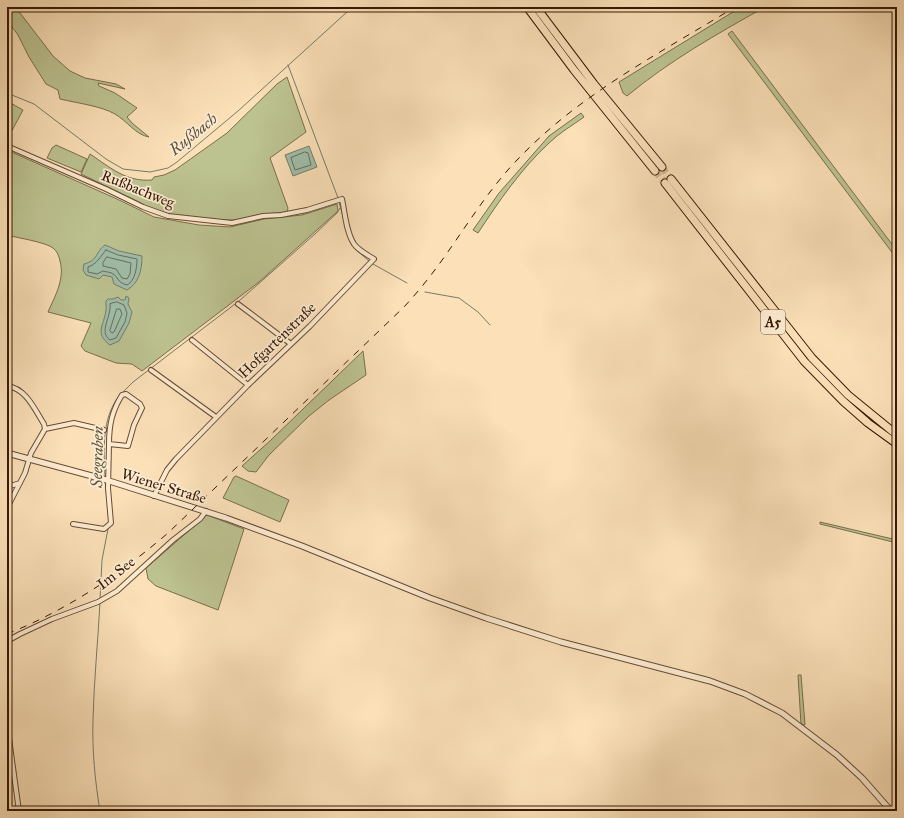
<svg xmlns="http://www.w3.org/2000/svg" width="904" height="818" font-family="'IM FELL Great Primer',serif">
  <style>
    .green { fill: #bcc391; stroke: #7a6e4c }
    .water { fill: #9fbeaa; stroke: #757c68 }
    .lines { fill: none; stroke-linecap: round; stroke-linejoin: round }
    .shore { stroke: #6b6c58; stroke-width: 1 }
    .stream { stroke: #757c68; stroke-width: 1 }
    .motorway-tunnel { stroke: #d4b894; stroke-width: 7; stroke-dasharray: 7 3.5; stroke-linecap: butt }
    .minor-casing { stroke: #684b32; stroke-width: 6 }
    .tertiary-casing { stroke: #684b32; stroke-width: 7 }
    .motorway-casing { stroke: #371906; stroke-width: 9 }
    .minor { stroke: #fcebd1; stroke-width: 4 }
    .tertiary { stroke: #fcebd1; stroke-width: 5 }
    .motorway { stroke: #fbe0b8; stroke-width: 7 }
    .rail { stroke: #371906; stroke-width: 1; stroke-dasharray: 7 7; stroke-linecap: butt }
    .labels { text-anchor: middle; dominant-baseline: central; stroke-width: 3.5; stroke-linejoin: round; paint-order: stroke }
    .shield { fill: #fcebd1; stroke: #725843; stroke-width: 1 }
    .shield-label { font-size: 14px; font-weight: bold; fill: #371906 }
    .street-label { font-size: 15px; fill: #371906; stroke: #fcebd1 }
    .water-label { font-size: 16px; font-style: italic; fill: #5b533f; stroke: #fcebd1 }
  </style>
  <rect width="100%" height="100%" fill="#fbe0b8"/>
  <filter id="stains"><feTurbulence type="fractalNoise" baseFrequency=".005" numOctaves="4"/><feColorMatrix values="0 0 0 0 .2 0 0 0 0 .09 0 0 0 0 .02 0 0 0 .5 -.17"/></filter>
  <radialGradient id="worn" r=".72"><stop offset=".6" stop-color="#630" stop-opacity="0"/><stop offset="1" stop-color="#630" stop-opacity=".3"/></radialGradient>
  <!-- green -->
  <path class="green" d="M7,7H16L17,9L53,56L70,71L85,78L116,84L125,89L98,83L99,86L115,93L137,108L127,117L132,123L149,137C136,135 127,121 115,114C101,106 77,103 60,99L58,90L46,84L29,57L18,35L7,20Z
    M741,7H765C717,34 669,61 627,96L623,93L619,82Z
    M732,31L897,251V259L728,34Z
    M287,77L306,132L270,158L288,208L287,212L257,215L238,220H221L167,214L141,204V203L81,174L90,154C111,168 126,182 152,180L154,177L164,175L175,170L227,133L277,84Z
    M7,101L23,110L8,138L7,137Z
    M581,113L584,117C573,125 559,133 549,143C521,169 499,201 478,233L473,230L499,193L549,136Z
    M56,145L87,159L81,172L47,158L52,148Z
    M7,150L117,199L154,217L199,225L230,227L264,219L302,215L337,204L338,211L259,282L142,371L132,364L116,363L85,351L81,346L91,323L48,312C55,296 65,279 60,261C59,256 57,251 53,248C45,242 18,238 7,235Z
    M363,351L366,375L329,400L309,416L269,455L256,472L248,471L242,466L271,440Z
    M236,476L289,500L280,522L223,498L234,477Z
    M207,515L244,529L218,610L156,586L148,579L146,568Z
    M820,522L897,540V543L820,524Z
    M798,675H801L805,725L801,724Z"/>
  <!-- water -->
  <path class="water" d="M309,146L317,167L293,176L285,155Z
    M105,245L119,251L142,256C142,270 139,283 127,290L114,284L112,277L103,275L99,279L86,275L83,270L84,264C99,260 95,252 105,245Z
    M126,296L129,298L128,304L132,312L129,323L119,341L110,345C94,333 104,326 106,310C107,307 105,304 106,301L108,299H113L118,297L121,300H125Z"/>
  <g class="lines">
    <!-- shore -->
    <path class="shore" d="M305,152L308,153L311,165L295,170L291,158Z
      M106,250L118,255L137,259C137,268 135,281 127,285C116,282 119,277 113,274C111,272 106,272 103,271L97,274L88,272V267C97,264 100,257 106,250Z
      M107,257L131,263L130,274L127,279L122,278L116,269L103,266V263Z
      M117,302L124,305L127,313L125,322L116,338L110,340C98,332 112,316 110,304Z
      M117,309H120L122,314L114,332L112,333L110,331Z"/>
    <!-- stream -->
    <path class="stream" d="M288,65L338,198
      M7,93L34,104L106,159L123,169L150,172L168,168L177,162L238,111L347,12
      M339,202L348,235
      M353,245L354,248L369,261
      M373,264L407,283
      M425,292L459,298L478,312L490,325
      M121,394L133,382L239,301L315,234L337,213L340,208
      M105,478C104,451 101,419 119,396
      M105,481L107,498
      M100,599L102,560L108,529
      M100,602C98,641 94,680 93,719C92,750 95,781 100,811"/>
    <!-- motorway-tunnel -->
    <path class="motorway-tunnel" d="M662,167L671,179
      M655,171L665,183"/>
    <!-- minor casing -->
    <g class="minor-casing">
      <path id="minor" d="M7,146L106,189L143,207L168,216L232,223L263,216L281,215L307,210L342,199C345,213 346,232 354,244C359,251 368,255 374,259L310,326L248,385L176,459L167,470L154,496
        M238,304L291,344
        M192,340L248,385
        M151,370L216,417
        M7,386C26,388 35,410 44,424L45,429L31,453L25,473L7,508
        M45,429L74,423L104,430
        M7,487L20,483
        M73,524L104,529L111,523L108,488L109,444L128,446L134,425L142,408L140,404L126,394L122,395C112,411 109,425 109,444
        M7,643L9,640L20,634L52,619L98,602L117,591L173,540L200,519L206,511
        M7,724L19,811"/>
    </g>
    <!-- tertiary casing -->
    <g class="tertiary-casing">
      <path id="tertiary" d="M7,453L103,479L226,518L302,546L430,598L486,618L561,642L710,681L745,694L782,713L837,755L862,778L891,811"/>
    </g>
    <!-- motorway casing -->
    <g class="motorway-casing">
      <path id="motorway" d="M527,7L574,70L655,171
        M536,7L594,84L662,167
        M671,179L812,358L848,395L897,435
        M665,183L804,361L843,401L868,423L897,444"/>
    </g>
    <!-- minor -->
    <use href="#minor" class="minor"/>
    <!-- tertiary -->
    <use href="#tertiary" class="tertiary"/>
    <!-- motorway -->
    <use href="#motorway" class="motorway"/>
    <!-- rail -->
    <path class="rail" d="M7,634C67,610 119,575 168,533L404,307C417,293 429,278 440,263C466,227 488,190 518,159C580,94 660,53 735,7"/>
  </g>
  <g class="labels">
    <!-- shield labels -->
    <rect class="shield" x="761" y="310" width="24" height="24" rx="3"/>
    <g class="shield-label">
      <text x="773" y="322">A5</text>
    </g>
    <!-- street labels -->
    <g class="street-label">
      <text transform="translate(138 189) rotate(22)">Rußbachweg</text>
      <text transform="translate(277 340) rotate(-44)">Hofgartenstraße</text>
      <text transform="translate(164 486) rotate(17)">Wiener Straße</text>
      <text transform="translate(116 573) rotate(-38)">Im See</text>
    </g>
    <!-- water labels -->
    <g class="water-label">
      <text transform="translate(193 134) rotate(-39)">Rußbach</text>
      <text transform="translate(97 457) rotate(-89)">Seegraben</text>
    </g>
  </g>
  <!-- margin -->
  <rect width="904" height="818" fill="none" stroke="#fbe0b8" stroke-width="24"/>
  <rect x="8" y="8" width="888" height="802" fill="none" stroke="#371906" stroke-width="2"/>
  <rect x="12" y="12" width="880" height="794" fill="none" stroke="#371906"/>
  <rect width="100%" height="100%" filter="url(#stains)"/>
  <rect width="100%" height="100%" fill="url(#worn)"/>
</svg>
